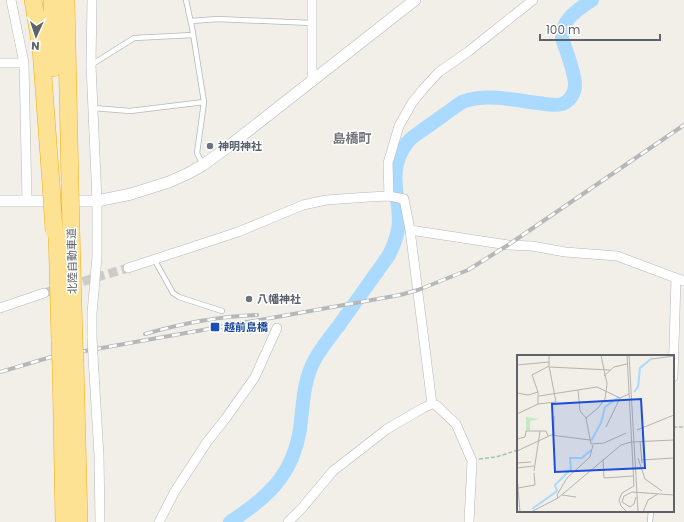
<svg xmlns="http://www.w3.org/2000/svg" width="684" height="522" font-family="Poppins,'Noto Sans JP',sans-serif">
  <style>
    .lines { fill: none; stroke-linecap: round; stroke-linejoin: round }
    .river { stroke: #aadaff; stroke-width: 14 }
    .minor-tunnel { stroke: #ccccc8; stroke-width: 9; stroke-dasharray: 9 4.5; stroke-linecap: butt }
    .service-casing { stroke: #b5b8bc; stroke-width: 6 }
    .minor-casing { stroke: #b5b8bc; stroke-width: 10 }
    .tertiary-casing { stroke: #b5b8bc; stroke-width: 12 }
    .motorway-casing { stroke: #f9ab00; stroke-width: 18 }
    .path { stroke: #9cc7a9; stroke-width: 1.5; stroke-dasharray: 4 2; stroke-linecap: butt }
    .service { stroke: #fff; stroke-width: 4.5 }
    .minor { stroke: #fff; stroke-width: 9 }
    .tertiary { stroke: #fff; stroke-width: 11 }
    .motorway { stroke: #fde293; stroke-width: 17 }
    .rail-casing { stroke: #b6b7b8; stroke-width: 4 }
    .rail { stroke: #fff; stroke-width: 2.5; stroke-dasharray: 8; stroke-linecap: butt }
    .minor-bridge-casing { stroke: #b5b8bc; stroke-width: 10; stroke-linecap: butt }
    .motorway-bridge-casing { stroke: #f9ab00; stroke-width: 18; stroke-linecap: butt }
    .minor-bridge { stroke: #fff; stroke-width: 9 }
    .motorway-bridge { stroke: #fde293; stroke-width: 17 }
    .worship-dot { fill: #6b7280; stroke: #fff; stroke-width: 1.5 }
    .transit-dot { fill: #1a4fb4; stroke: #fff; stroke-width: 1.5 }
    .labels { text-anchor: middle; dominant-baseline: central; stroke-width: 3; stroke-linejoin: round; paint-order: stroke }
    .worship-label { font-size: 11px; font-weight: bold; fill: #5b616d; stroke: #fff; text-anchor: start }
    .street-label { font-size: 11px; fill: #5f6368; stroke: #fff }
    .transit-label { font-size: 11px; font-weight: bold; fill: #164399; stroke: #fff; text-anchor: start }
    .quarter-label { font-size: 13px; font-weight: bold; fill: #70757a; stroke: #fff }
    .inset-river { fill: none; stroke: #aadaff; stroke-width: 2 }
    .inset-road { fill: none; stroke: #b3b3b1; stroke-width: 1 }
    .view { fill: #1d4ed8; fill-opacity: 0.15; stroke: #1d4ed8; stroke-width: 2 }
    .inset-edge { fill: none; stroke: #5f6368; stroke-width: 2 }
  </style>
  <rect width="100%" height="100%" fill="#f1efe8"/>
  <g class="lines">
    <!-- river -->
    <path class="river" d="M230,522C267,498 293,475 300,429C303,406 303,382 314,361C321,348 331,336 340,324C356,301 373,278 389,255C394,245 398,234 399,223C399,192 387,170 407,143C411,137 419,133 424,129C437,120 449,111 462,102C486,93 513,100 538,103C545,104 554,106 562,104C570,101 575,93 575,85C575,72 566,51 562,38C562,18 578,10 592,0"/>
    <!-- minor-tunnel -->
    <path class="minor-tunnel" d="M44,293L128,268"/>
    <!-- service casing -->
    <g class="service-casing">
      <path id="service" d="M186,0L191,23
        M191,21L204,102L197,153L203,165
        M191,21L218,19L311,23
        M91,65L134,38L193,35V32
        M93,108L130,111L204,102
        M154,259L173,293L179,297L222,311
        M650,522L651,511"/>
    </g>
    <!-- minor casing -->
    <g class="minor-casing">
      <path id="minor" d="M11,0L24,63L27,201
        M0,63H24
        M312,81V0
        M389,196L388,163L399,126L412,103L424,88L439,72L469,51L533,0
        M410,230L508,245L532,246L565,252L617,256L684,281
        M128,268L238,232L303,205L326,200L369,197L389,196L404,199L410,230L432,404
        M0,308L44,293
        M92,337V313L97,257V201L91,65L92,0
        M93,356L99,456L100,522
        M673,377L676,279
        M159,522L175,491L207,442L226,418L255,377L277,328
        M288,522L302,508L333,471L387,429L423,408L432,404L436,405L456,424L472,461L469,522"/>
    </g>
    <!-- tertiary casing -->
    <g class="tertiary-casing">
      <path id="tertiary" d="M0,201H97L131,194L169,182L189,173L203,165L229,146L415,0"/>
    </g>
    <!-- motorway casing -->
    <g class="motorway-casing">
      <path id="motorway" d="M33,0L41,48L51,184
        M52,0L53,68
        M66,0L70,184
        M71,230L74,341
        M57,231L60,341
        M75,363L79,522
        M61,365L64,522"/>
    </g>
    <!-- path -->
    <path class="path" d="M673,427H684
      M479,459L496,457L518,450"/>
    <!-- service -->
    <use href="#service" class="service"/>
    <!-- minor -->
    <use href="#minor" class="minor"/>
    <!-- tertiary -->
    <use href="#tertiary" class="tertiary"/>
    <!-- motorway -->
    <use href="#motorway" class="motorway"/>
    <!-- rail casing -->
    <g class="rail-casing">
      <path id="rail" d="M145,334C180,324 220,316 257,315
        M0,372L51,357L400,295L418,290L468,270L508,245L684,125"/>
    </g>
    <!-- rail -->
    <use href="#rail" class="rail"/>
    <!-- minor-bridge casing -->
    <g class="minor-bridge-casing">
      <path id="minor-bridge" d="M92,337L93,356"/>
    </g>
    <!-- motorway-bridge casing -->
    <g class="motorway-bridge-casing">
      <path id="motorway-bridge" d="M51,184L54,231
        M70,184L71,230
        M60,341L61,365
        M74,341L75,363"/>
    </g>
    <!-- minor-bridge -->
    <use href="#minor-bridge" class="minor-bridge"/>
    <!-- motorway-bridge -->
    <use href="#motorway-bridge" class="motorway-bridge"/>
  </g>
  <!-- markers -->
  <g class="worship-dot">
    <circle cx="210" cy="146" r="4"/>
    <circle cx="249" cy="299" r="4"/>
  </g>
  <rect class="transit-dot" x="210" y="322" width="10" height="10" rx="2"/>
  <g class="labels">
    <!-- worship labels -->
    <g class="worship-label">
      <text x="218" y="146">神明神社</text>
      <text x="257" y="299">八幡神社</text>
    </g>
    <!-- street labels -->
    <g class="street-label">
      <text transform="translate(72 261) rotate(-91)">北陸自動車道</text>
    </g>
    <!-- transit labels -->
    <g class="transit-label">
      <text x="224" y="327">越前島橋</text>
    </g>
    <!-- quarter labels -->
    <g class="quarter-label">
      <text x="352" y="138">島橋町</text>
    </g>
  </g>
  <!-- overview -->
  <g transform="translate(517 355)">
    <rect width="157" height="157" fill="#f1efe8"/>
    <path d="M9,62L22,64L13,66V75H9Z" fill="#c5e8c5"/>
    <path class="inset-river" d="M117,37L121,32L123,13L135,3M74,86L84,68L88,52L102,42M15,154L40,136L38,130L54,114L53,103H65L74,95"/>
    <path class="inset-road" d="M110,0L117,131L105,138L102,145L104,151L110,157M112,0L121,157M135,4L157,1M0,10L32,7M33,12L93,15M87,21L97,12L110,9M61,35L63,56L69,63L74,89L87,88L109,78M0,38L11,40L21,37M22,41L80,32L103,43L112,39M21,49L39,47L32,11M0,59L21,49V37L15,20L32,11V0M37,61V81M69,63L81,53L88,44L90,29L84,0M89,72L103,43M120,75L157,60M0,84L8,82L9,76H29L31,81M123,86L125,108M0,96L34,80L73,85M121,103L128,124L145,136M86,104L87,123L116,121M124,105L157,103M0,108L14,107M0,113L17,111M17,116L23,76M0,121L3,157M1,133L18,130L17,118M45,140L59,142M119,142L117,149L113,152L105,147L107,141L115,137L157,140M41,143L40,140L50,123L73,102L76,90M14,157L41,143L104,90L114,87L157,85M126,157L131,145L141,139"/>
    <path class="view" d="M124,44L128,113L38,117L35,49Z"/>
    <rect width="157" height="157" class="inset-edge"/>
  </g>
  <!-- north arrow -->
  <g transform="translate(36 36) rotate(183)" stroke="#ffffff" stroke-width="3" paint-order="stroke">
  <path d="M0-3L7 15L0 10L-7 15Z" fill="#5f6368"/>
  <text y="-6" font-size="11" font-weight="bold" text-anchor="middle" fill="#5f6368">N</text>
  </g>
  <!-- scale -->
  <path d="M540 34v6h120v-6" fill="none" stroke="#5f6368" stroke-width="2"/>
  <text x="546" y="34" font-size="12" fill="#5f6368" stroke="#ffffff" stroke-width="3" paint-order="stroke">100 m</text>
</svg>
